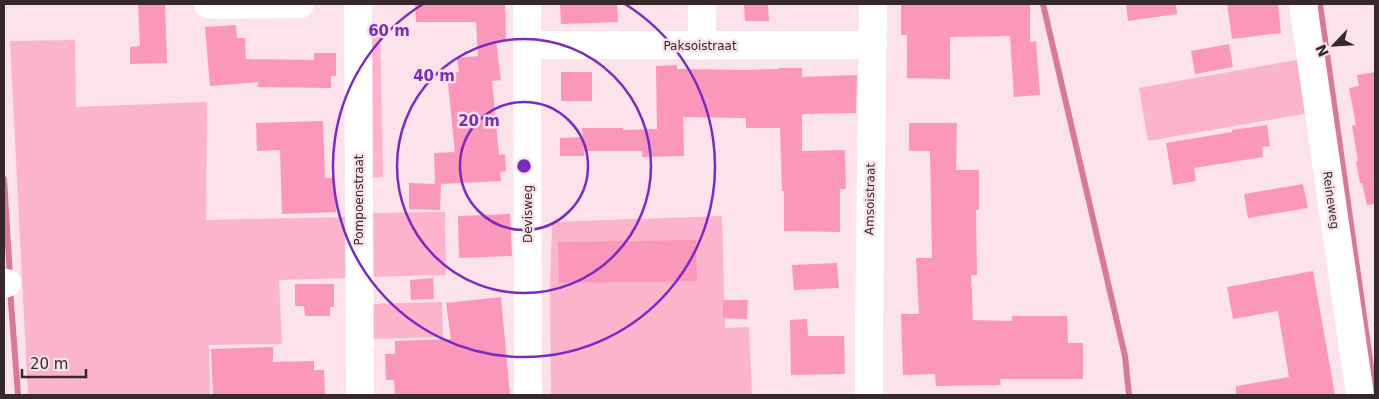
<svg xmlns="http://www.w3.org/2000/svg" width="1379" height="399" font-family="'DejaVu Sans',sans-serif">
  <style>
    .green { fill: #fcb4cc }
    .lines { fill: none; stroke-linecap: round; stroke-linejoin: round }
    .stream { stroke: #d8799c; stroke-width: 6 }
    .building { fill: #fa97bb }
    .minor { stroke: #fff; stroke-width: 28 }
    .ring { fill: none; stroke: #7b2cbf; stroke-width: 2.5 }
    .labels { text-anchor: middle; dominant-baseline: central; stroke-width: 5; stroke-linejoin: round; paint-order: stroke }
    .street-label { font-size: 12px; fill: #37282d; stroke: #fce2ea }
    .centre { fill: #7b2cbf; stroke: #fce2ea; stroke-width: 2.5 }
    .ring-label { font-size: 15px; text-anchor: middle; font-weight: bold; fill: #7b2cbf; stroke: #fce2ea; stroke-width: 5; stroke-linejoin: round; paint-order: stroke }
  </style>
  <rect width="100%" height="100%" fill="#fce2ea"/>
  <!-- green -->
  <path class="green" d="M366,23H380L383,177L368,178Z
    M75,40L76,107L207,102L206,220L349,217L348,278L279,280L282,344L209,345L210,395H28L10,41Z
    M1302,59L1309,113L1148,141L1139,88Z
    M445,212L446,275L368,277L366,213Z
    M722,216L725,328L749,327L752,395H551L550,292L552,222Z
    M442,302L443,337L368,339L367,304Z"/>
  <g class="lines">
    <!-- stream -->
    <path class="stream" d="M1043,4L1125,356L1129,395
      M1320,4L1375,395
      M4,179L10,277
      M10,289L18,395"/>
  </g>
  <!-- building -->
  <path class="building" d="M138,4H165L167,63L130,64V47L140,46Z
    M415,4H505L506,41H496L501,80L492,81L499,155L505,154L506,171L500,172L501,181L440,184H441L440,210L409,209V183L435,184L434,153L455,152L447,74L459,72L457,58L478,56L476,22H416Z
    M560,4H617L618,22L561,24Z
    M744,4H768L769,21H745Z
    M901,4H1030V42L1036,41L1040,95L1014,97L1010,36L950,37V79L907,78V35H901Z
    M1126,4H1176L1177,14L1128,21Z
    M1227,4H1278L1281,33L1232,39Z
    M236,25L237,38H245L246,59L314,60V53H336V76H331V88L258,87V82L210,86L205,27Z
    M1229,44L1233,67L1195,74L1191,51Z
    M677,65V69L746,70L779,69V68H802V77L857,75L856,113L802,114V151L845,150L846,189H840V232L784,231V191H782L780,128H746V118L683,117L684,156L642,157V151H584V156H560V138L583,137L582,128H623V130L657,129L656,66Z
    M561,72H592V101H561Z
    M1375,72V204L1367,205L1362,183H1360L1356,162L1358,161L1352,126L1356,125L1349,88L1359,86L1357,75Z
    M323,121L325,178H335L336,212L282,214L280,150L257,151L256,123Z
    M909,123H957L956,170H979V210H976L977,275H971L973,320L1012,321V316H1067L1068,343H1083V379H1000L1001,385L936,386L935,374L903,375L901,314H919L916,258H932L930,151H909Z
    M1267,125L1270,146L1262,147L1263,157L1194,168L1196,181L1173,185L1166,143L1232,132V130Z
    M1303,184L1308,208L1248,218L1244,194Z
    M510,214L512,256L459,258L458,216Z
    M696,240L697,281L559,283L558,242Z
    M837,263L839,288L794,290L792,265Z
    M1313,271L1335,395H1236V386L1289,377L1278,311L1233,319L1227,287Z
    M433,278L434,299L411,300L410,280Z
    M295,284H334V307H330V316H305L304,306H295Z
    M501,297L510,395H395L394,380H386L385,354H395V341L451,339L446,303Z
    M723,300H748L747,319L723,318Z
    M807,319L808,336H844L845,374L791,375L790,320Z
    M273,347V362L314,361V370H324L325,395H213L211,349Z"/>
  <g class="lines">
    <!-- minor -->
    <path class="minor" d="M208,4L215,5L300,4
      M358,4L360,395
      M527,4L528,395
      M702,4V46
      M1303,4L1360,395
      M527,45H873
      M4,284L7,283
      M869,395V333L873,4"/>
  </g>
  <!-- distance rings -->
  <g class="ring">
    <circle cx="524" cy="166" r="64"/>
    <circle cx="524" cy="166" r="127"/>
    <path d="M625 4A191 191 0 1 1 423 4"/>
  </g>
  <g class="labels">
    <!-- street labels -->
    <g class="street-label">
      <text x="700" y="46">Paksoistraat</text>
      <text transform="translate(870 199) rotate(-89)">Amsoistraat</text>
      <text transform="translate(359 200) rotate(-90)">Pompoenstraat</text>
      <text transform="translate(1331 200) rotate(82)">Reineweg</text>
      <text transform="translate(528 214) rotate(-90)">Devisweg</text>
    </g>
  </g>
  <circle cx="524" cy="166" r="8" class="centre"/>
  <g class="ring-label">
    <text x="389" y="36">60 m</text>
    <text x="434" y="81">40 m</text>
    <text x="479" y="126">20 m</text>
  </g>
  <!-- border -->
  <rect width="1379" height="399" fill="none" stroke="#37282d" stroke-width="10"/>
  <!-- north arrow -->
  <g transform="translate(1334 45) rotate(245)" stroke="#fce2ea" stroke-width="4" paint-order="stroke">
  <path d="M0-4L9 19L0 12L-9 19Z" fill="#37282d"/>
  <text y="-8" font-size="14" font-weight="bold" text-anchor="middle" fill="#37282d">N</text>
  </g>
  <!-- scale -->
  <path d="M22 369v8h64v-8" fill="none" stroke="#37282d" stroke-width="2.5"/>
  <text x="30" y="369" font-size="15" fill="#37282d" stroke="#fce2ea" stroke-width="4" paint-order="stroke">20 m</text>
</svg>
